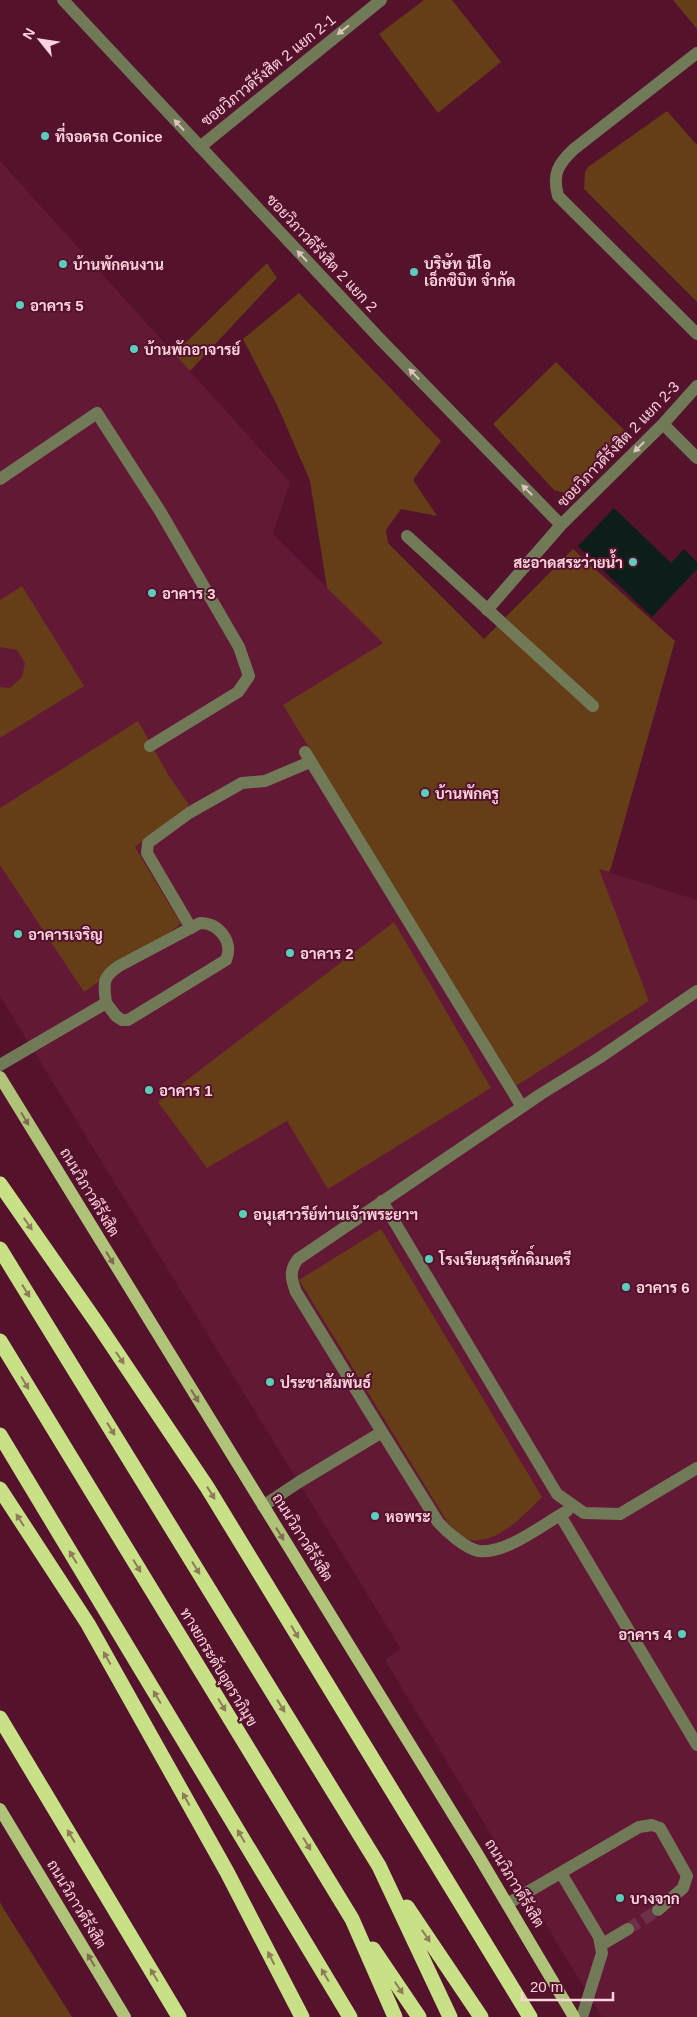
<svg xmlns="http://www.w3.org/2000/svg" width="697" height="2017" font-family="Arial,Sarabun,sans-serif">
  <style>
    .built { fill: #631836 }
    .green { fill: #653d16 }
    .water { fill: #0c1d1a }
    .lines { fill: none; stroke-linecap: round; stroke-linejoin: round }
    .minor-tunnel { stroke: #6e2f48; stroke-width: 12; stroke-dasharray: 12 6; stroke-linecap: butt }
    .minor { stroke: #707a57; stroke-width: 12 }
    .major { stroke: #b0c479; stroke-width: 12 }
    .highway { stroke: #c9e186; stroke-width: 15 }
    .oneway { fill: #e2c1c3 }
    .oneway2 { fill: #826b53 }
    .oneway3 { fill: #8f7a5a }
    .poi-dot { fill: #5bcebb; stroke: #55122d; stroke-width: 2 }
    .labels { text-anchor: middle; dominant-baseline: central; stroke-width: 4; stroke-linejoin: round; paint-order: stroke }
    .street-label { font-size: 15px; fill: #fed3de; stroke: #55122d }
    .poi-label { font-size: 15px; font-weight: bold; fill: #fed3de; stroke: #55122d; text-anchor: start }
  </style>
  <rect width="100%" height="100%" fill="#55122d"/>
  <!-- built -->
  <path class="built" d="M0,161L290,482L273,534L383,643L599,869L697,900V2017H602L385,1660L401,1649L0,996Z"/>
  <!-- green -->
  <path class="green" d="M424,0H452L501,62L438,113L379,34Z
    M673,0H697V29Z
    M667,111L697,145V302L584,189L585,172L588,167Z
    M267,263L277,278L190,371L174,354Z
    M299,293L441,441L413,480L437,516L401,509L386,530L388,543L484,639L573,549L675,641L611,868L609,872L599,869L649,1001L516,1086L283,705L383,643L327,588L310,481L278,407L243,339Z
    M556,362L627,433L564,493L554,490L493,424Z
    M22,586L84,686L0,738V687L10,688L22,677L25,663L17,650L0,647V600Z
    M138,721L169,776L189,805L135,847L181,924L84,992L0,865V808Z
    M394,922L491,1088L328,1189L287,1121L207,1168L158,1102Z
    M381,1229L542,1497C524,1515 491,1552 462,1537C457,1534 453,1527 448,1523L299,1280Z
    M0,1902L5,1911L72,2017H0Z"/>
  <!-- water -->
  <path class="water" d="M614,508L671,563L684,549L697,562V569L652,617L578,546Z"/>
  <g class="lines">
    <!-- minor-tunnel -->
    <path class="minor-tunnel" d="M628,1929L658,1910"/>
    <!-- minor -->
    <path class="minor" d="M63,0L381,340L561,525
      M697,53L574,149C558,164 552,174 558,196L697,334
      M200,147L381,0
      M663,424L697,458
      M0,479L97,413L160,511L239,647L249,676L238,692L150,746
      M407,536L593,706
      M487,610L561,525L663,424L697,386
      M305,752L522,1107
      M191,928L147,853L148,843L189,813L242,783L265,781L310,762
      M0,1065L106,1003L116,1016L122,1020H128L226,960C234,942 219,923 200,923L119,966C101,978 104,984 106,1003
      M382,1201L557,1494L584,1513L620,1514L697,1468
      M382,1432L438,1522C446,1531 466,1549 479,1551C507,1554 543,1524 567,1511
      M263,1506L299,1482L382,1432L296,1292C291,1279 289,1270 298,1259L541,1094L599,1058L697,991
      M560,1515L697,1745
      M561,1873L599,1937L602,1953L582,2017
      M507,1904L639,1827L652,1825L660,1828L687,1876L683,1888L658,1910
      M601,1945L628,1929"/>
    <!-- major -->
    <path class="major" d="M0,1077L478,1855L574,2017
      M0,1809L125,2017"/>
    <!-- highway -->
    <path class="highway" d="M0,1184L99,1326L207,1487L530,2017
      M0,1249L379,1866L450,2017
      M0,1341L352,1919L395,2017
      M0,1435L350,2017
      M0,1489L88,1624L227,1872L302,2017
      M0,1718L179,2017
      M407,1907L481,2017
      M373,1949L419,2017"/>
  </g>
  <!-- one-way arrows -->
  <defs><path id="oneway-solid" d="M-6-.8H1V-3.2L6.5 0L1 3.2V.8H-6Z" transform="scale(1.25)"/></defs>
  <g class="oneway">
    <use href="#oneway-solid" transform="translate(343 30) rotate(142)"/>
    <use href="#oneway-solid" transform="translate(179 125) rotate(-133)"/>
    <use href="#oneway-solid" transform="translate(302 256) rotate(-133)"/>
    <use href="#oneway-solid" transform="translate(414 374) rotate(-134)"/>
    <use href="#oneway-solid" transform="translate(639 447) rotate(135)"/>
    <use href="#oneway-solid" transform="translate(527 490) rotate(-135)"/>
  </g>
  <g class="oneway2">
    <use href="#oneway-solid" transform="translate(25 1119) rotate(59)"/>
    <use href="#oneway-solid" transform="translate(110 1258) rotate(58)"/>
    <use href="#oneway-solid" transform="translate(195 1396) rotate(58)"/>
    <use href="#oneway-solid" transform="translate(280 1534) rotate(58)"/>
    <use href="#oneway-solid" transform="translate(91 1960) rotate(-121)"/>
  </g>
  <g class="oneway3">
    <use href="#oneway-solid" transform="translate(28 1224) rotate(55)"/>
    <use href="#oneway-solid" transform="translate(26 1291) rotate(58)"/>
    <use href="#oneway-solid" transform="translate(120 1358) rotate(56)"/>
    <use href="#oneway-solid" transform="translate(25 1383) rotate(59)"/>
    <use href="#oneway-solid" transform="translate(111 1429) rotate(58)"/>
    <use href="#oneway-solid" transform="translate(211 1493) rotate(58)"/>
    <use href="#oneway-solid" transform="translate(20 1520) rotate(-123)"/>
    <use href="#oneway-solid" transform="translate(73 1557) rotate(-121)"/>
    <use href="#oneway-solid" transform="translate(137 1566) rotate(59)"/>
    <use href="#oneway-solid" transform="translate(196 1568) rotate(58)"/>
    <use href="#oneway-solid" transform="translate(295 1632) rotate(59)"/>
    <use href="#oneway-solid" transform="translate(107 1658) rotate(-119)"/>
    <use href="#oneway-solid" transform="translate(157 1697) rotate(-121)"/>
    <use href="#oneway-solid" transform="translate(222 1705) rotate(59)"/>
    <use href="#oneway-solid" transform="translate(281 1706) rotate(58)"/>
    <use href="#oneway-solid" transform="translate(186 1799) rotate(-119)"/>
    <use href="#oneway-solid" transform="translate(71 1836) rotate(-121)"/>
    <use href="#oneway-solid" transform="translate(241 1836) rotate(-121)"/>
    <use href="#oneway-solid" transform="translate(307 1844) rotate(59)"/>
    <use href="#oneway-solid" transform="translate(426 1936) rotate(56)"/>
    <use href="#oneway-solid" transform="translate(271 1958) rotate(-117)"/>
    <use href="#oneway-solid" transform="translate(154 1975) rotate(-121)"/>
    <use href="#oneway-solid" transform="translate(325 1975) rotate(-121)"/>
    <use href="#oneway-solid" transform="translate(399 1988) rotate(56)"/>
  </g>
  <!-- markers -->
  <g class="poi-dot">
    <circle cx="45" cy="136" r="5"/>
    <circle cx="63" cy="264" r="5"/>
    <circle cx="414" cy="272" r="5"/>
    <circle cx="20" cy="305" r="5"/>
    <circle cx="134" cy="349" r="5"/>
    <circle cx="633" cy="562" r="5"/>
    <circle cx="152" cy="593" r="5"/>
    <circle cx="425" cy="793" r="5"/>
    <circle cx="18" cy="934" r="5"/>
    <circle cx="290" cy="953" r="5"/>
    <circle cx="149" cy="1090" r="5"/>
    <circle cx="243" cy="1214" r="5"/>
    <circle cx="429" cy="1259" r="5"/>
    <circle cx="626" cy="1287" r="5"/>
    <circle cx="270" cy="1382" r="5"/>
    <circle cx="375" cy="1516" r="5"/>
    <circle cx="682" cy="1634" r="5"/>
    <circle cx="620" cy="1898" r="5"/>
  </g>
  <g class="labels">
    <!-- street labels -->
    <g class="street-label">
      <text transform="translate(268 70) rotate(-39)">ซอยวิภาวดีรังสิต 2 แยก 2-1</text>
      <text transform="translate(322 253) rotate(47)">ซอยวิภาวดีรังสิต 2 แยก 2</text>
      <text transform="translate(618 444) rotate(-46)">ซอยวิภาวดีรังสิต 2 แยก 2-3</text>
      <text transform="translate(90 1192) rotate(59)">ถนนวิภาวดีรังสิต</text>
      <text transform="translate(303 1537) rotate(58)">ถนนวิภาวดีรังสิต</text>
      <text transform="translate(219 1667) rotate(59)">ทางยกระดับอุตราภิมุข</text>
      <text transform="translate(515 1883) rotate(59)">ถนนวิภาวดีรังสิต</text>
      <text transform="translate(77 1904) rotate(59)">ถนนวิภาวดีรังสิต</text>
    </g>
    <!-- poi labels -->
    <g class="poi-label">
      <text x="55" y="136">ที่จอดรถ Conice</text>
      <text x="424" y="263">บริษัท นีโอ<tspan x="424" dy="17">เอ็กซิบิท จำกัด</tspan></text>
      <text x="73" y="264">บ้านพักคนงาน</text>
      <text x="30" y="305">อาคาร 5</text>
      <text x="144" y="349">บ้านพักอาจารย์</text>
      <text x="623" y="562" text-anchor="end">สะอาดสระว่ายน้ำ</text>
      <text x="162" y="593">อาคาร 3</text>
      <text x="435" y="793">บ้านพักครู</text>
      <text x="28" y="934">อาคารเจริญ</text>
      <text x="300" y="953">อาคาร 2</text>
      <text x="159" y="1090">อาคาร 1</text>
      <text x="253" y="1214">อนุเสาวรีย์ท่านเจ้าพระยาฯ</text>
      <text x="439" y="1259">โรงเรียนสุรศักดิ์มนตรี</text>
      <text x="636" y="1287">อาคาร 6</text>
      <text x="280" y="1382">ประชาสัมพันธ์</text>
      <text x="385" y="1516">หอพระ</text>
      <text x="672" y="1634" text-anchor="end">อาคาร 4</text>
      <text x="630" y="1898">บางจาก</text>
    </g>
  </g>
  <!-- north arrow -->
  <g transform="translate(40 40) rotate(300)" stroke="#55122d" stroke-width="4" paint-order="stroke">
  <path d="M0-4L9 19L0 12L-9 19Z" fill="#fed3de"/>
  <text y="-8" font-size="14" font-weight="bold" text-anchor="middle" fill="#fed3de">N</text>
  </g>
  <!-- scale -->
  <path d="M522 1992v8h91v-8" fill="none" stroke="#fed3de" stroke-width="2.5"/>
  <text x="530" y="1992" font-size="15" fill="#fed3de" stroke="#55122d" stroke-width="4" paint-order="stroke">20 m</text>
</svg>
